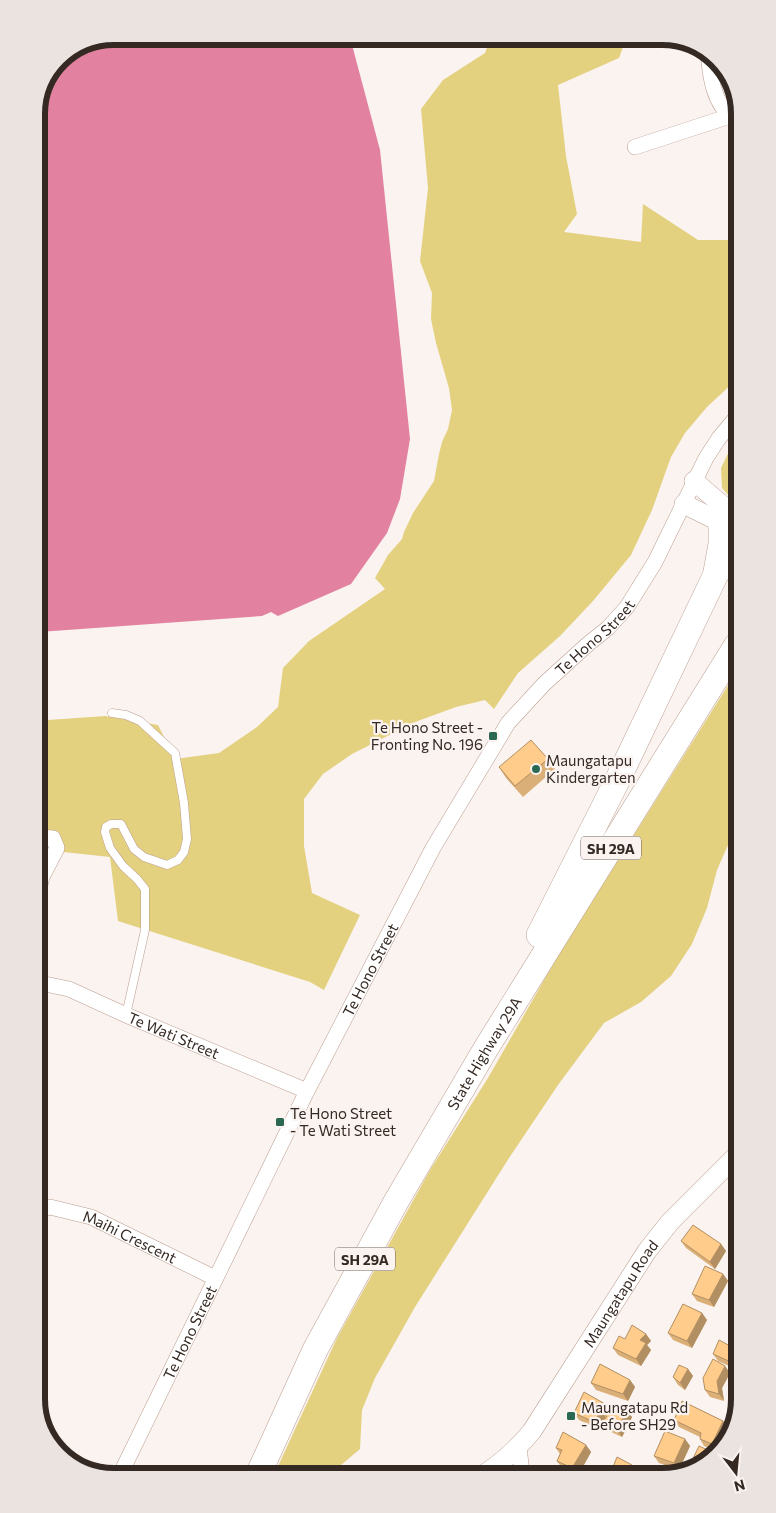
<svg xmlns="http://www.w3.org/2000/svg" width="776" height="1513" font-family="Commissioner,sans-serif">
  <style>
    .green { fill: #e4d17f }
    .water { fill: #e281a0 }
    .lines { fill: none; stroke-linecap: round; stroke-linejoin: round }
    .service-casing { stroke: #bc9e8f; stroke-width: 9 }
    .minor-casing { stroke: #bc9e8f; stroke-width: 16 }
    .tertiary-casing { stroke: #bc9e8f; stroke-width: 20 }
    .trunk-casing { stroke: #bc9e8f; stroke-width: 26 }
    .service { stroke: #fff; stroke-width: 8 }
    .minor { stroke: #fff; stroke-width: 15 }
    .tertiary { stroke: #fff; stroke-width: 19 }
    .trunk { stroke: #fff; stroke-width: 25 }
    .wall { fill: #dbaf78 }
    .shaded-wall { fill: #b28f62 }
    .building { fill: #ffcc8c; stroke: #b28f62 }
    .poi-dot { fill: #2a6854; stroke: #faf3f0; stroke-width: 2 }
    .labels { text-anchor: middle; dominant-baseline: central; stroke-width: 4.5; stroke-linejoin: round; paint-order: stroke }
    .shield { fill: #faf3f0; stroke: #706660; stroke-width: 1 }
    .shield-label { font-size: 14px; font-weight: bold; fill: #352923 }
    .street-label { font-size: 15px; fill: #352923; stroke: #faf3f0 }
    .poi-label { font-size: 15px; fill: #352923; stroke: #faf3f0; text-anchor: start }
    .rim { fill: none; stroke: #352923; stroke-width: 6 }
  </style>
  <rect width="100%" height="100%" fill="#faf3f0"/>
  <!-- green -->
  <path class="green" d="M491,36H627L619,58L558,85L566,156L577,214L564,232L641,242L643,204L698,240H735V381L707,407L685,433L671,457L652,510L631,555L593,601L560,636L518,673L494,709L485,700L456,707L415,722L352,754L323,774L304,799V846L312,893L360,915L324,990L310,982L118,921L110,857L54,851L40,902L39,714L41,722L48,720L105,716L158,725L175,759L219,753L257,727L278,707L283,668L309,641L385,589L375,578L388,555L402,539L404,532L413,513L434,481L439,454L442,442L448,429L452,410L449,388L436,343L431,319L432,293L420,261L428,188L421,109L443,80L485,53Z
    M736,437V504L722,488L721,468Z
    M737,671V829L732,836L717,870L707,908L692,944L671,976L641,1002L604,1023L558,1085L509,1158L415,1307L375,1378L362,1410L360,1449L334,1471L333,1474L274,1475L337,1338L430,1170L488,1078L556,959Z"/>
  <!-- water -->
  <path class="water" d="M114,36H349L351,41L380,150L410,439L400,499L387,533L351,584L278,616L271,612L262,616L39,632L36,109L59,59Z"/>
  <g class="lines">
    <!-- service casing -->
    <g class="service-casing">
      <path id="service" d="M112,713L126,715L140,721L175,753L184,803L187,839L184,852L178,860L167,865L144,857L134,849L121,824H111L106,827L105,832L110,848L123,866L137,879L145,889V930L126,1015"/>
    </g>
    <!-- minor casing -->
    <g class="minor-casing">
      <g id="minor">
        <path d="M708,52C710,76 713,104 734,119"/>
        <path d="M635,147L730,116"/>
        <path d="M40,837L53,838L57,848L42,877L40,885"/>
        <path id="s1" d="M40,983L69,989L126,1015L307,1091"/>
        <path id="s2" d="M41,1210L50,1207L91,1217L215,1278"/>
        <path d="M519,1447L522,1473"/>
        <path id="s3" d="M119,1477L307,1091L433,848L508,723L544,684L588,644L608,628L627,607L655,562L706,458L719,438L735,419"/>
      </g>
    </g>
    <!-- tertiary casing -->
    <g class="tertiary-casing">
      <g id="tertiary">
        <path d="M694,481L736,517"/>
        <path d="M684,504L736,530"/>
        <path id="s4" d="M486,1473C504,1461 518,1448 532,1431L647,1251L670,1222L739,1153"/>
      </g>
    </g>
    <!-- trunk casing -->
    <g class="trunk-casing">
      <g id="trunk">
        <path d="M716,572L721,544V522"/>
        <path d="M539,935L619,777L716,574L736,549"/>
        <path id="s5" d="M258,1475L315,1350L397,1200L485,1050L736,646"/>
      </g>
    </g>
    <!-- service -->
    <use href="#service" class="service"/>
    <!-- minor -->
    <use href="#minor" class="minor"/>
    <!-- tertiary -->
    <use href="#tertiary" class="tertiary"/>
    <!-- trunk -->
    <use href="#trunk" class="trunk"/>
  </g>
  <!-- wall -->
  <path class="wall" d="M548,759L555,769L523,797L506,778L499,767Z
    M681,1241L721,1244L726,1251L715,1269L686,1248Z
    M723,1274L728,1281L714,1307L697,1301L692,1294Z
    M702,1313L707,1320L692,1348L673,1340L668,1333Z
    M646,1334L651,1341L647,1345L651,1350L641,1366L618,1355L613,1348L625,1339Z
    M732,1347H740V1371L718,1361L713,1354Z
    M688,1369L693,1376L685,1390L678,1385L673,1377Z
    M730,1373L722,1388L724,1401L710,1397L705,1390Z
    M630,1380L635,1387L628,1401L596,1390L591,1383Z
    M607,1407L632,1417L622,1437L607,1430L603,1424L599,1429L579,1420L574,1413Z
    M674,1420L723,1421L728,1428L716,1451L704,1446L700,1439V1437L679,1427Z
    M685,1439L690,1446L679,1470L659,1463L654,1456Z
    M586,1445L591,1452L580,1472H571L562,1468L557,1461L560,1454L556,1448Z"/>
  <!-- shaded-wall -->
  <path class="shaded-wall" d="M721,1244L726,1251L715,1269L710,1262Z
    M723,1274L728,1281L714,1307L709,1300Z
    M702,1313L707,1320L692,1348L687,1341Z
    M646,1334L651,1341L647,1345L651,1350L641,1366L636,1359L640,1340Z
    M725,1366L730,1373L722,1388L724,1401L719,1394L717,1381Z
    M688,1369L693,1376L685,1390L680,1383Z
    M630,1380L635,1387L628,1401L623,1394Z
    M605,1404L610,1411L603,1413L606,1418L602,1423L603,1424L599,1429L594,1422Z
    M627,1410L632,1417L622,1437L617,1430Z
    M723,1421L728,1428L716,1451L712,1444Z
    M685,1439L690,1446L679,1470L674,1463Z
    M586,1445L591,1452L580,1472H575L572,1468Z
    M632,1465L636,1472H628Z"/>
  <!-- building -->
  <path class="building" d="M531,740L548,759L515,786L499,767Z
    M693,1225L721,1244L710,1262L681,1241Z
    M705,1266L723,1274L709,1300L692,1294Z
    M683,1304L702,1313L687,1341L668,1333Z
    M632,1325L646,1334L640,1340L646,1343L636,1359L613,1348L619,1336L625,1339Z
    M719,1340L732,1347L733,1344L740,1347V1366L713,1354Z
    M713,1359L725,1366L717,1381L719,1394L705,1390L703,1378Z
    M600,1364L630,1380L623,1394L591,1383Z
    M679,1365L688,1369L680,1383L673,1377Z
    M584,1392L605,1404L594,1422L574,1413Z
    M682,1401L723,1421L712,1444L700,1439L701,1433L674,1420Z
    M609,1404L627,1410L617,1430L602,1423L607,1416L603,1413Z
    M665,1431L685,1439L674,1463L654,1456Z
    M563,1432L586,1445L572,1468L557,1461L562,1450L556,1448Z
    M699,1446L714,1453L692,1471L688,1469Z
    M617,1457L632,1465L628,1472H607L610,1466L613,1467Z
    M561,1469V1472H544V1471Z"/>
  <!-- markers -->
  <g class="poi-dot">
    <rect x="488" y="731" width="10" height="10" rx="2.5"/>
    <circle cx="536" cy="769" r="5"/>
    <rect x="275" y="1117" width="10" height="10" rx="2.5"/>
    <rect x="566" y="1411" width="10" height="10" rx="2.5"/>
  </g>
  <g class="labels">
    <!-- shield labels -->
    <g class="shield">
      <rect x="581" y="836.5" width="60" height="23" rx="4"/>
      <rect x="335" y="1247.5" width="60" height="23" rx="4"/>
    </g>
    <g class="shield-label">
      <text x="611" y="848">SH 29A</text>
      <text x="365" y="1259">SH 29A</text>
    </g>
    <!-- street labels -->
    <g class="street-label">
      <text stroke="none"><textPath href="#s3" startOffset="971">Te Hono Street</textPath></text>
      <text stroke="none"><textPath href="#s3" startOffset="566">Te Hono Street</textPath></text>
      <text stroke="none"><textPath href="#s1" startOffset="144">Te Wati Street</textPath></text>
      <text stroke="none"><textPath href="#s5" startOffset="479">State Highway 29A</textPath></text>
      <text stroke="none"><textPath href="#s2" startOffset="95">Maihi Crescent</textPath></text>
      <text stroke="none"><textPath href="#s4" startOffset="226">Maungatapu Road</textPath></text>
      <text stroke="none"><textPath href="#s3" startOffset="161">Te Hono Street</textPath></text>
    </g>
    <!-- poi labels -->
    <g class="poi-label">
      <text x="483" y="727" text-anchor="end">Te Hono Street -<tspan x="483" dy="17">Fronting No. 196</tspan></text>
      <text x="546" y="760">Maungatapu<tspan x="546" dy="17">Kindergarten</tspan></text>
      <text x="290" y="1113">Te Hono Street<tspan x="290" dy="17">- Te Wati Street</tspan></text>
      <text x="581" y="1407">Maungatapu Rd<tspan x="581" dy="17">- Before SH29</tspan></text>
    </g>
  </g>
  <!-- crop -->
  <path d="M0 0H776V1513H0ZM114 45H662A69 69 0 0 1 731 114V1399A69 69 0 0 1 662 1468H114A69 69 0 0 1 45 1399V114A69 69 0 0 1 114 45Z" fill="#eae3e0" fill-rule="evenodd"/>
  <path class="rim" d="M114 45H662A69 69 0 0 1 731 114V1399A69 69 0 0 1 662 1468H114A69 69 0 0 1 45 1399V114A69 69 0 0 1 114 45Z"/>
  <!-- north arrow -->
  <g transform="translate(736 1473) rotate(164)" stroke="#faf3f0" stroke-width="4" paint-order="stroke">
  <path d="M0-4L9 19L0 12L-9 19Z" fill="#352923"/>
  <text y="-8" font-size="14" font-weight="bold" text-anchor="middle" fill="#352923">N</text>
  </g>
</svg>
